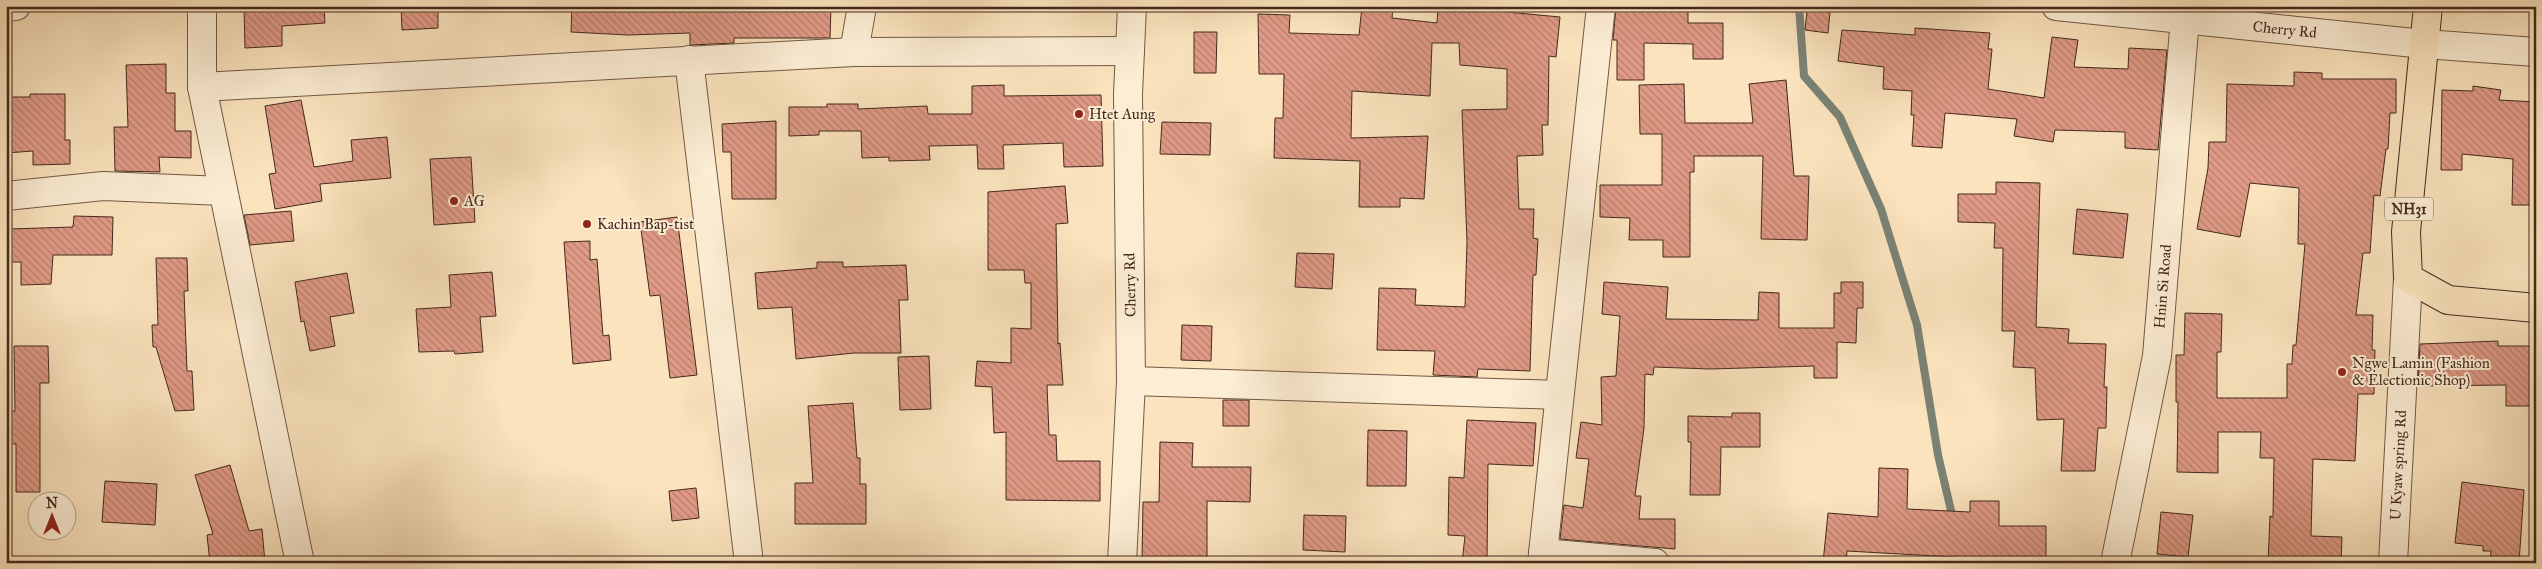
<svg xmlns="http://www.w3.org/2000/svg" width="2542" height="569" font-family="'IM FELL Great Primer',serif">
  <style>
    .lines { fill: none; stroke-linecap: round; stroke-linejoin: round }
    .stream { stroke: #7a8275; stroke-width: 8 }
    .building { fill: url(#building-back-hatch); stroke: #44291d }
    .minor-casing { stroke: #725845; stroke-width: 30 }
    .trunk-casing { stroke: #44291d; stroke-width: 30 }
    .minor { stroke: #fcedd4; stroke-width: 28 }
    .trunk { stroke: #fae3bd; stroke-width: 28 }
    .poi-dot { fill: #8f2418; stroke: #fcedd4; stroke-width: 2 }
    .labels { text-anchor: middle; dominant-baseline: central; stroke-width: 4; stroke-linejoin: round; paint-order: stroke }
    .shield { fill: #fcedd4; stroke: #7b6454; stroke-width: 1 }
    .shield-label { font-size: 14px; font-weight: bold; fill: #44291d }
    .street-label { font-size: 15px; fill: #44291d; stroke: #fcedd4 }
    .poi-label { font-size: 15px; fill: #44291d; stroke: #fcedd4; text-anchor: start }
  </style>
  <defs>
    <pattern id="building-back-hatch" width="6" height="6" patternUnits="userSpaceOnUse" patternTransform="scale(1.25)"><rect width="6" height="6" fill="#e09a86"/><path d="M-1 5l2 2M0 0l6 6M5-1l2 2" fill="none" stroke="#b77e6d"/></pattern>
  </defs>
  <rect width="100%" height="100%" fill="#fae3bd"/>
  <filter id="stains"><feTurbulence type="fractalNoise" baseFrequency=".004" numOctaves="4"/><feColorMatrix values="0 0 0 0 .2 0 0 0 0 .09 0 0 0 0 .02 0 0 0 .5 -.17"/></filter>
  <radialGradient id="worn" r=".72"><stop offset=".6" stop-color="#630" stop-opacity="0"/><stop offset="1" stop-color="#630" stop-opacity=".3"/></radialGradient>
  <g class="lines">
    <!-- stream -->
    <path class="stream" d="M1799,6L1804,76L1840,117L1881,209L1917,325L1938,455L1953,519"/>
  </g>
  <!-- building -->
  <path class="building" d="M244,6H324L325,23L282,26V46L245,48Z
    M401,6H438V28L402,30Z
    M572,6H831L830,38H734V43L690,45V33L628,35L571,32Z
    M1362,6H1393L1392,18L1437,23L1438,6H1475V9L1560,17L1556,57L1549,56L1548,125H1542L1543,155L1517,156L1519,209H1534L1533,238L1538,239L1536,275H1533L1530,371L1478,369L1477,377L1433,375L1435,351L1377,350L1379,288L1416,289L1415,305L1465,307L1467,242L1462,110L1507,109V69L1460,65L1459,43H1432L1430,96L1352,91L1351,138L1428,136L1424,199L1400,198V207H1359L1360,161L1274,158L1275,118H1283L1284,74H1259L1258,14L1290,15L1289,33L1359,35Z
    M1616,6H1688V23H1723V59H1693V44L1644,43V80H1617V40H1613Z
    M1807,11L1830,12L1828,33L1805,30Z
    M1915,28L1990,33L1988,49H1992L1988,89L2044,98L2052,37L2078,40L2074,67L2128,69L2129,48L2167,50L2158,150L2125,148V132L2055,130L2053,142L2014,136L2017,119L1945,113L1942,148L1912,146L1914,115H1911L1912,91L1883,89L1884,67L1838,61L1842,30L1915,35Z
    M1194,32H1217L1216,73H1194Z
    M166,64V93H175V131H191V158L159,157L160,172L115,171L114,127H128L126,65Z
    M2294,72L2322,73V79H2396V113H2390L2388,149H2386L2380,196L2374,195L2370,253H2363L2356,315H2373L2372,350H2375L2374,394H2358L2355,461L2313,459L2311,536L2342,537L2341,563H2268L2270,516L2273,517L2274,458H2260L2261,432H2218V473L2177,472L2178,402H2176V355H2184L2185,313L2222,314L2221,352H2217V398H2287V364H2292L2293,345H2296L2305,244H2298L2299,188L2250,183L2240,237L2197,229L2208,168L2209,142H2226L2227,84L2294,86Z
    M1786,80L1794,176H1809L1807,240L1761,239L1763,156H1694V172H1690V257H1663V240H1629L1630,218L1600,217V185H1662V134H1640L1639,85L1684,84L1685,123H1753L1749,84Z
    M1004,85V96L1101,95L1103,166L1064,167L1063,143L1003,145L1004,169H978L977,145L929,146L930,160L889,161V157L862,158L861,131H819V135L789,136V107H827V104H858V109L927,106L928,114H972V86Z
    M2473,86L2501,90L2499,100L2536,102V205H2512L2513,159L2462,154V170H2441L2442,90L2473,91Z
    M30,94H65V140H70V164L33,165V151L6,153V97H30Z
    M301,100L314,167L353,161L351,140L387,137L391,178L320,184L322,201L275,209L269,174L276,173L265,106Z
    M776,121V199H732L731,152H723L722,124Z
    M1162,122L1211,123L1210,155L1160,154Z
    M471,157L475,222L434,225L430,159Z
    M1996,182L2040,183L2036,327L2069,329L2068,343L2106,344L2104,387H2107L2106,428H2098L2095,471H2061L2064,419L2037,420L2035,368L2013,367L2015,331H2002L2003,248H1994L1995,223L1958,222V194H1996Z
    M1065,186L1068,223L1056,224L1058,344L1060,343L1063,385H1047L1049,435H1056L1057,461H1100V501L1006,500V432L994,433L992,387L975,386L977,361L1011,363V328L1031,329V283H1025L1024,270H988V192Z
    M2077,209L2128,214L2123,258L2073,254Z
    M291,211L294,241L250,245L244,215Z
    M74,216L113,217L112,255H53L51,284L21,285V262H9L8,229L73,227Z
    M677,217L697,375L670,378L660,295L650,296L640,222Z
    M590,241V260L597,259L603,336L609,335L611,360L573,364L564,242Z
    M1297,253L1334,254L1332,289L1295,287Z
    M156,258H187L188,291H184L187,371H192L194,410L175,411L156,347H153L152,325H158Z
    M817,262H843V267L906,265L908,300H899L901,353H854L796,359L792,307L758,309L755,273L817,268Z
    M492,272L496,316L480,317L483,352L455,354L454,351L419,352L416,309L451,307L449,275Z
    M347,273L354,313L330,317L335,346L310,351L304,321L301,322L295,282Z
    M1604,282L1668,287L1666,319L1758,320L1759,292L1779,293V328H1834V293H1841V282H1863V308H1857L1856,343L1837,342V378H1814V366L1710,369L1654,367L1653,375L1645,374L1644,428L1635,496H1641L1639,519H1675V549L1560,539L1564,505L1583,508L1589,459L1576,458L1581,422L1602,425L1601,377L1616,376L1620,316L1602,314Z
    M1182,325L1212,326L1211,361L1181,360Z
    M2498,341V346H2536V406H2506V385L2418,386L2420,344Z
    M14,346H48L49,383H40V492H16V444H6V411H15Z
    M929,356L931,409L900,410L898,357Z
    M1223,400H1249V426H1223Z
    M853,403L857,458H860V484H866V524H795V483H813L808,406Z
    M1732,413H1760V447H1721L1720,495H1690L1691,442H1688V416L1732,417Z
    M1467,420L1536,423L1533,466L1488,464L1487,563H1462L1465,536L1448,535L1449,477L1464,478Z
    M1368,430L1407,431L1406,486H1367Z
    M1160,442L1193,443L1192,467H1251L1250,502L1207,501V563H1142L1143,502H1159Z
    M230,465L249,531L262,529L265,563H210L207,535L213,534L195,475Z
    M1879,468L1908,469L1907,509L1970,512V501H1999V526H2046V563H1971V558L1847,551L1846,563H1823L1828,513L1878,517Z
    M105,481L157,484L155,525L102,522Z
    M2462,482L2524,490L2519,563H2490L2491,551H2483V546L2455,543Z
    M696,488L699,518L672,521L669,491Z
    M2161,512L2193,515L2188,557L2157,554Z
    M1304,515L1346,516L1345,552L1303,550Z"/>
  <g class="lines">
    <!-- minor casing -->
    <g class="minor-casing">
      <g id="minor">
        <path d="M202,6V87L300,563"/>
        <path id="s1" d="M2056,6L2424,44L2536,52"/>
        <path d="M6,7L16,6"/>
        <path d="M854,52L862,6"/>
        <path d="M689,60L749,563"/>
        <path d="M202,87L854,52L1130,51"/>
        <path d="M6,196L103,186L223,191"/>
        <path d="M1131,381L1559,395"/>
        <path d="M1543,553L1655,563"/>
        <path d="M1122,563L1131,381L1128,94L1132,6"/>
        <path d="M1542,563L1601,6"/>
        <path id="s2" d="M2115,563L2157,356L2186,6"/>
        <path id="s3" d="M2393,563L2408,278"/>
      </g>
    </g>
    <!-- trunk casing -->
    <g class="trunk-casing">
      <path id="trunk" d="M2428,6L2406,232L2408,278L2448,300L2536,308"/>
    </g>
    <!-- minor -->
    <use href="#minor" class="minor"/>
    <!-- trunk -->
    <use href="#trunk" class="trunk"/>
  </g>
  <!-- markers -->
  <g class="poi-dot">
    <circle cx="1079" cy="114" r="5"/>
    <circle cx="454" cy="201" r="5"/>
    <circle cx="587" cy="224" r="5"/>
    <circle cx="2342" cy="372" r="5"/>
  </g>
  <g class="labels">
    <!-- shield labels -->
    <rect class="shield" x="2385" y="197.5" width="48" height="23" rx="4"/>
    <g class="shield-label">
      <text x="2409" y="209">NH31</text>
    </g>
    <!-- street labels -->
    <g class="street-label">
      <text stroke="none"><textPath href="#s1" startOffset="230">Cherry Rd</textPath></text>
      <text transform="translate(1130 285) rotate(-91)">Cherry Rd</text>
      <text stroke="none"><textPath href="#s2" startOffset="281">Hnin Si Road</textPath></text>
      <text stroke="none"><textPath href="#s3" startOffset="98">U Kyaw spring Rd</textPath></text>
    </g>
    <!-- poi labels -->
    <g class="poi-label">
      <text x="1089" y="114">Htet Aung</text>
      <text x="464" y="201">AG</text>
      <text x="597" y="224">Kachin Bap-tist</text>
      <text x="2352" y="363">Ngwe Lamin (Fashion<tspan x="2352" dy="17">&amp; Electionic Shop)</tspan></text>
    </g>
  </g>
  <!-- margin -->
  <rect width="2542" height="569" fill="none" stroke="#fae3bd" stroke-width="25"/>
  <rect x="8" y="8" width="2527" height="554" fill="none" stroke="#44291d" stroke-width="2.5"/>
  <rect x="12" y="12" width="2517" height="544" fill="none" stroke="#44291d"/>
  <!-- north arrow -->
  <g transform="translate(52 516)"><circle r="24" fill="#fcedd4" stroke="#b29f8b"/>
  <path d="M0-4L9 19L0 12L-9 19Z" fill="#8f2418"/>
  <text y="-8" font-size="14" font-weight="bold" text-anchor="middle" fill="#44291d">N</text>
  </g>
  <rect width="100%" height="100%" filter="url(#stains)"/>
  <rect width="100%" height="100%" fill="url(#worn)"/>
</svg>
